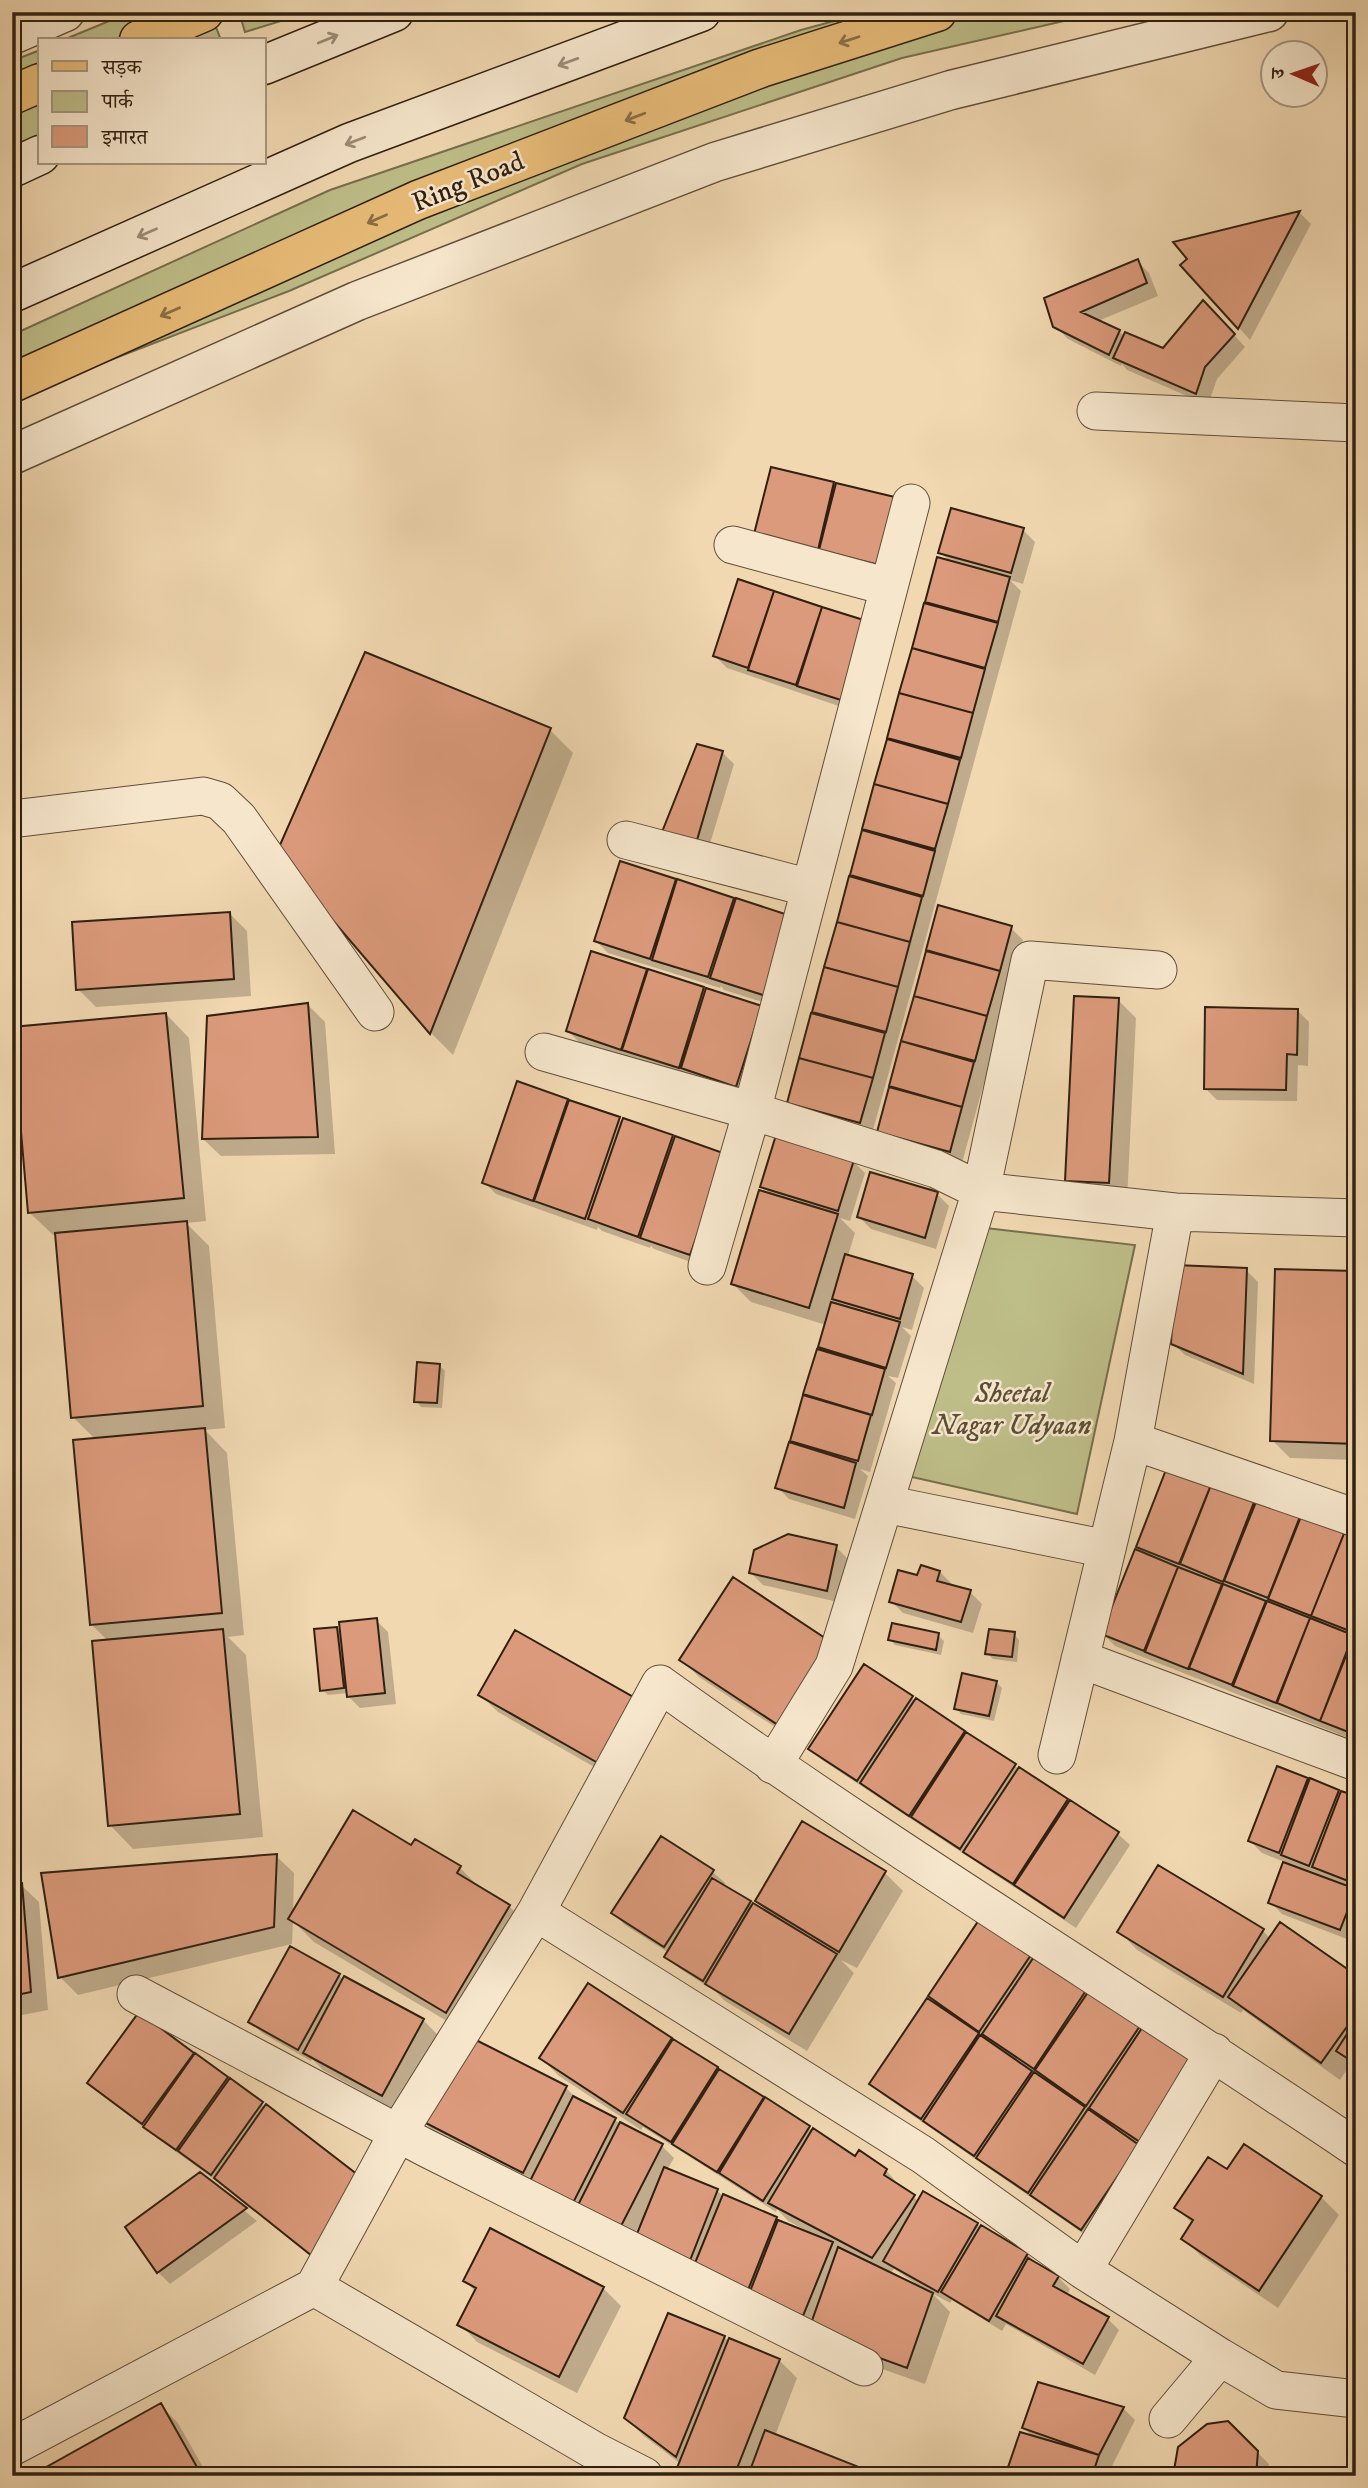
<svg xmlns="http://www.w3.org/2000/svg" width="1368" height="2488" font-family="'IM FELL DW Pica','Noto Serif Devanagari',serif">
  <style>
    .green { fill: #bebe89; stroke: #776f4e; stroke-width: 2 }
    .shadow { fill: #0003; fill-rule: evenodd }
    .building { fill: #db9a7b; stroke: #302012; stroke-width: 2 }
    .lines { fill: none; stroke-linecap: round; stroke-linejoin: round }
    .minor-casing { stroke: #604e3a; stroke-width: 39 }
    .tertiary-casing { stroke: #604e3a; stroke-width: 41 }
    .secondary-casing { stroke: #302012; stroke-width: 41 }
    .primary-casing { stroke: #302012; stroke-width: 41 }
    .minor { stroke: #f6e6cc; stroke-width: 37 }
    .tertiary { stroke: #f6e6cc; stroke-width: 38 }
    .secondary { stroke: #f6e6cc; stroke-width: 38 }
    .primary { stroke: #e8bc78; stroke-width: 38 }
    .oneway { stroke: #9d8d78 }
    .oneway2 { stroke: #8c6e45 }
    .labels { text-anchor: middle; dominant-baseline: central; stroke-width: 5; stroke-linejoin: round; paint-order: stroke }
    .street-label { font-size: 28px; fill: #302012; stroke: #f6e6cc }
    .park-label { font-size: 28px; font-style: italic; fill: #5b4f36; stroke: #f6e6cc }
  </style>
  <rect width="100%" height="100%" fill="#f1d8b1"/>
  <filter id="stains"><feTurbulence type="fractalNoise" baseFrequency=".00286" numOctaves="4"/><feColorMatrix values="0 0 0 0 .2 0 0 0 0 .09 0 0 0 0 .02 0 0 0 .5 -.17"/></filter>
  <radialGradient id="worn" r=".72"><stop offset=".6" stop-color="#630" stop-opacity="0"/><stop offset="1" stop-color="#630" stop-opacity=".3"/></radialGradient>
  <!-- green -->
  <path class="green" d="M131,12H210L221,40H63Z
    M239,12H310L245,32Z
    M867,12H1103L902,58L582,164L289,291L12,398V335L330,190L801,30Z
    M40,50V141L12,152V61Z
    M977,1227L1135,1245L1077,1514L903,1475Z"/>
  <!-- shadow -->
  <path class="shadow" d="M1299,212L1311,224L1250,340L1182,265L1190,259L1176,243Z
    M1137,261L1149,273L1158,296L1098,321L1119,331L1125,337L1163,350L1215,314L1245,347L1217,379L1208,405L1127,370L1122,364L1121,366L1068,339L1055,326Z
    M772,469L898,500L895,577L768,546ZM832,555L892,566L891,569Z
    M1023,530L1035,542L1023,584L1010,580L1021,591L872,1134L801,1114L789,1102L938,559L951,563L940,552Z
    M739,581L869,624L856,712L727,668L715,656Z
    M550,730L573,753L453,1055L431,1033L279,854Z
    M722,752L734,764L706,857L662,836Z
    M675,880L678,883L733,899L736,903L778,1007L724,990L721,986L720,988L608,953L596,941Z
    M939,908L1011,928L1023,940L962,1163L879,1131Z
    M229,913L247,931L251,996L96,1007L78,989Z
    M592,953L703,989L707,992L761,1008L748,1097L580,1043L568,1031Z
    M1118,1000L1136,1018L1127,1201L1084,1198L1066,1181Z
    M307,1004L325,1022L335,1154L221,1156L203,1139Z
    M1297,1010L1309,1022L1308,1066L1298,1065L1297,1101L1217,1100L1205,1088Z
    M166,1014L189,1038L206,1221L186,1223L209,1246L225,1428L205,1430L227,1453L244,1635L228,1637L246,1655L263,1837L133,1849L110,1825L108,1641L91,1624L96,1440L73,1417L57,1235H53L29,1212Z
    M567,1100L619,1119L623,1123L672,1137L675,1140L702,1266L654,1249L651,1246L650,1248L602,1231L598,1227L597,1230L496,1194L484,1182Z
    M853,1161L865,1173L850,1221L840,1218L855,1233L848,1256L912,1276L924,1288L912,1330L902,1327L911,1336L898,1378L888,1376L896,1383L870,1472L860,1469L868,1476L855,1519L789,1499L777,1487L799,1447L792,1440L818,1351L827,1354L820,1347L826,1325L751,1302L733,1284L772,1195L762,1186Z
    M937,1194L949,1206L936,1249L871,1229L859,1217Z
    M1246,1270L1258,1282L1254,1384L1185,1355L1172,1343Z
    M1356,1273V1460L1290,1458L1272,1440Z
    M439,1365L445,1371L442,1408L421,1407L416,1401Z
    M1170,1465L1356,1538V1741L1115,1646L1103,1634L1148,1557L1138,1547Z
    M836,1547L848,1559L838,1602L763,1585L751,1573Z
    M940,1572L952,1584L951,1587L970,1592L982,1604L973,1633L903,1613L891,1601L919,1578Z
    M376,1620L388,1632L396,1704L360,1708L348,1696V1693L328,1695L322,1690L337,1628L342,1634Z
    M515,1632L617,1780L498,1712L480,1695Z
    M1014,1634L1019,1640L1017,1662L993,1659L987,1653Z
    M938,1635L944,1641L941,1655L895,1645L890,1639Z
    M836,1647L854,1665L802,1745L699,1677L681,1659Z
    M996,1682L1002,1688L994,1721L961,1714L956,1708Z
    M911,1698L1118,1834L1130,1845L1076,1928L822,1760L810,1748Z
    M1307,1779L1310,1783L1338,1791L1341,1795L1356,1798V1890L1353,1889L1356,1892V1932L1352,1941L1282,1914L1270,1902L1285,1862L1262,1853L1250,1841Z
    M803,1824L885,1873L903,1891L857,1968L841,1960L854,1973L807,2051L725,2001L716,1992L679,1968L667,1956L669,1953L625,1925L613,1913L713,1872L725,1883L723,1886L754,1907L769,1913L757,1901Z
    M412,1847L460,1868L482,1890L509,1906L532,1929L468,2038L566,2088L581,2102L662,2146L674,2158L667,2170L717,2190L723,2197L776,2218L782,2223L808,2234L809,2232L788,2221L777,2209L776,2212L643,2127L641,2130L559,2076L541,2058L671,2039L855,2158L886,2170L903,2190L919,2201L977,2224L1027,2254L1039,2266L1058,2277L1070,2289L1067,2295L1107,2318L1119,2330L1095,2375L1006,2324L1002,2331L952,2300L950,2303L932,2293L950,2312L925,2384L828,2350L707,2280L644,2223L641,2222L632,2239L440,2138L422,2120L467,2033L314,1942L293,1921L292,1944L78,1995L60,1977L276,1856L294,1873L293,1914ZM894,2269L915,2283L914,2285L890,2274Z
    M21,1885L39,1902L48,2010L12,2017V1886Z
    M986,1913L1197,2059L1153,2153L1137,2142L1136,2144L1094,2241L883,2095L871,2083L944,2010L931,1996Z
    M1263,1931L1271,1939L1356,1977V2068L1351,2063L1340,2080L1243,2010L1241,2013L1137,1950L1120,1932Z
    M339,1975L344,1981L423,2020L441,2038L401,2113L323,2070L312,2059L311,2061L262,2033L250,2021Z
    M193,2054L265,2107L330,2272L225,2187L157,2138L89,2083Z
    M1244,2146L1321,2197L1339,2215L1278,2308L1201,2256L1183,2238L1193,2224L1176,2208L1227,2172Z
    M200,2174L257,2221L170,2284L158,2272Z
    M465,2281L603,2288L621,2306L577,2393L477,2342L460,2324L476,2292Z
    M724,2337L729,2342L779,2360L797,2378L775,2436L869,2472L872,2476H680L677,2473L681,2464L644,2436L626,2418Z
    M160,2405L178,2423L208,2476H37Z
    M1123,2408L1135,2420L1107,2476H1007L1035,2439L1024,2428Z
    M1228,2423L1269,2464L1268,2476H1175Z"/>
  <!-- building -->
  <path class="building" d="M1300,211L1238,329L1180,265L1187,259L1173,242Z
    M1138,259L1147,283L1081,312L1120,330L1109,355L1053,327L1044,298Z
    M1203,300L1235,334L1205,367L1196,394L1113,358L1125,332L1163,348Z
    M771,467L834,482L818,550L754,534Z
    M836,483L899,498L883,566L819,550Z
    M951,508L1024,528L1011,573L938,553Z
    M937,557L1010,577L998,622L925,602Z
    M738,579L774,591L748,668L713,656Z
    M774,591L822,607L796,685L748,670Z
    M924,603L998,623L985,668L912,648Z
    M822,607L870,622L844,701L797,686Z
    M912,648L985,669L973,713L899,693Z
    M365,652L551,728L430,1034L276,854Z
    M899,693L973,713L961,758L887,738Z
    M887,739L960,760L948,804L874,784Z
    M697,744L723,751L695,847L660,837Z
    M874,784L948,804L935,849L862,829Z
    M862,830L935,851L923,896L850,875Z
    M620,861L676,879L650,959L594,941Z
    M849,876L922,897L910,942L837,922Z
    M677,879L734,898L708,977L652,960Z
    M736,898L791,916L766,996L710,978Z
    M938,905L1012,926L1000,971L926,950Z
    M230,912L234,979L76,990L72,922Z
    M837,922L910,942L898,987L824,967Z
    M591,951L647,969L621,1050L566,1031Z
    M926,951L1000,971L987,1016L914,996Z
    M824,967L898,987L886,1032L812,1012Z
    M648,969L704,987L679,1068L622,1050Z
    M706,988L762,1006L736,1087L681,1068Z
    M914,996L987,1016L975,1061L901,1041Z
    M1074,996L1119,998L1109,1183L1065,1181Z
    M308,1003L318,1137L202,1139L207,1016Z
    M1205,1007L1298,1009L1297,1055L1287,1054L1286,1090L1204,1089Z
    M166,1013L184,1198L28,1213L12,1027Z
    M811,1013L885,1033L873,1078L799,1058Z
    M901,1041L974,1062L962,1107L889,1086Z
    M799,1058L873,1078L860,1123L787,1103Z
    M517,1081L568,1099L533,1201L482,1183Z
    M889,1087L962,1107L950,1152L877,1132Z
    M569,1100L620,1117L585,1219L534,1201Z
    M623,1118L673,1135L638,1237L588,1219Z
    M776,1135L854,1160L838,1211L760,1187Z
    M675,1136L726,1154L690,1255L640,1238Z
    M870,1172L938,1192L925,1238L857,1217Z
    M759,1190L838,1214L809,1308L731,1284Z
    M187,1221L203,1406L71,1418L55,1233Z
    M845,1254L913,1274L900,1319L832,1299Z
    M1175,1265L1247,1268L1243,1374L1171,1344Z
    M1275,1269L1356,1271V1444L1270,1441Z
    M831,1302L900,1322L886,1368L818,1347Z
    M817,1349L885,1369L872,1415L803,1394Z
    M417,1362L440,1364L437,1403L414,1402Z
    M803,1395L871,1415L858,1461L790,1441Z
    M205,1428L222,1613L90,1625L73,1440Z
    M789,1442L856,1463L844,1508L775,1488Z
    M1169,1462L1213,1480L1179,1564L1136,1547Z
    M1213,1480L1256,1497L1223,1582L1180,1564Z
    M1258,1497L1301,1514L1268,1598L1224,1581Z
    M1302,1514L1345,1531L1311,1616L1268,1599Z
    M1345,1531L1356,1536L1355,1633L1311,1616Z
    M788,1534L837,1545L827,1591L749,1573L754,1550Z
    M1135,1549L1178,1567L1144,1651L1101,1634Z
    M921,1565L940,1571L937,1581L971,1590L961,1622L889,1602L898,1570L917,1575Z
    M1178,1567L1222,1584L1188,1669L1145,1652Z
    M733,1577L837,1646L784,1729L679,1660Z
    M1223,1584L1266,1601L1232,1685L1189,1668Z
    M1267,1601L1310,1618L1276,1703L1233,1686Z
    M377,1618L385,1693L347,1697L339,1622Z
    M1310,1618L1353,1635L1320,1721L1277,1703Z
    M892,1623L939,1633L936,1650L888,1640Z
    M337,1627L344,1688L320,1691L314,1629Z
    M223,1629L240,1814L108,1826L92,1641Z
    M989,1629L1015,1632L1012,1657L985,1654Z
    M515,1630L635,1698L598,1763L478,1695Z
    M1354,1636L1356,1637V1735L1320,1721Z
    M864,1664L913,1696L857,1781L808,1749Z
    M962,1673L997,1681L989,1716L954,1709Z
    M916,1698L965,1731L909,1816L860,1783Z
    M966,1732L1016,1764L960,1849L911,1817Z
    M1277,1766L1308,1778L1279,1853L1248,1841Z
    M1019,1767L1068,1799L1013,1884L963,1852Z
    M1310,1778L1339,1790L1309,1866L1281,1855Z
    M1341,1791L1356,1796V1884L1312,1867Z
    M1070,1800L1119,1832L1064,1918L1014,1885Z
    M353,1810L411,1845L415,1839L461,1866L457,1873L510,1905L446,2013L288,1919Z
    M802,1821L886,1871L839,1952L755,1901Z
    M661,1836L714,1870L664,1947L611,1913Z
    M277,1854L274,1927L58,1978L41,1873Z
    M1283,1862L1356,1889L1340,1930L1268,1903Z
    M1158,1865L1264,1929L1223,1997L1117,1932Z
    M712,1878L751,1901L703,1981L664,1957Z
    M22,1883L31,1992L12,1996V1884Z
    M753,1903L837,1954L789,2034L705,1984Z
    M985,1911L1037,1946L979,2032L928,1996Z
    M1280,1922L1356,1975V2014L1321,2063L1228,1997Z
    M290,1946L340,1974L298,2050L248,2022Z
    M1040,1948L1091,1983L1034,2069L982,2034Z
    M344,1976L424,2019L382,2096L303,2053Z
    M588,1983L672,2038L623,2113L539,2058Z
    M1093,1985L1144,2020L1086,2106L1035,2070Z
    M927,1998L979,2033L921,2119L869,2084Z
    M139,2012L194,2053L142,2124L87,2083Z
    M1356,2020V2064L1336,2051Z
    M1146,2022L1198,2057L1140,2142L1089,2108Z
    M464,2034L567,2086L523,2173L420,2120Z
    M980,2035L1032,2071L974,2156L923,2121Z
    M673,2039L718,2067L671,2142L626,2114Z
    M195,2053L228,2077L176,2150L143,2127Z
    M719,2069L764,2097L717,2172L672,2144Z
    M1034,2072L1085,2107L1028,2193L976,2158Z
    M230,2078L263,2102L211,2175L178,2151Z
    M573,2096L616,2118L573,2203L530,2181Z
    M765,2097L810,2126L763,2201L719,2173Z
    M266,2104L358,2175L312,2256L214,2178Z
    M1088,2109L1139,2145L1081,2230L1030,2195Z
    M620,2122L663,2144L620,2228L577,2207Z
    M813,2128L855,2156L859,2150L887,2169L884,2175L915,2195L872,2258L768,2203Z
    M1244,2144L1322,2196L1259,2291L1181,2239L1193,2220L1174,2208L1208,2157L1227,2169Z
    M664,2167L718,2189L689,2263L634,2241Z
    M200,2172L247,2208L157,2273L125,2227Z
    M923,2191L978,2223L938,2292L883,2261Z
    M723,2194L777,2217L748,2290L693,2268Z
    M778,2220L833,2242L803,2316L749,2294Z
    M981,2225L1028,2253L989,2321L941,2292Z
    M490,2228L604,2287L559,2377L457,2325L476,2288L463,2281Z
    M838,2247L933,2293L907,2368L808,2332Z
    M1028,2258L1059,2276L1053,2286L1109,2317L1083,2364L996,2316Z
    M668,2313L725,2336L676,2457L624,2418Z
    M729,2338L780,2359L734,2476H682L675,2473Z
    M1038,2382L1124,2407L1099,2455L1022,2428Z
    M161,2403L202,2476H35L34,2474Z
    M1228,2421L1258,2451L1256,2476H1173L1178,2447L1207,2424Z
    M765,2430L869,2471L868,2476H748Z
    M1020,2432L1099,2455L1092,2476H1005Z"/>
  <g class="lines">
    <!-- minor casing -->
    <g class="minor-casing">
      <path id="minor" d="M1096,411L1356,423
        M733,545L889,587
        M12,819L203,796L220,801L239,819L375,1012
        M626,840L810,888
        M544,1052L752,1111L936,1169L981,1191L1175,1212L1356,1218
        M707,1266L752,1111L911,503
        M1133,1441L1356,1518
        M885,1504L1107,1549
        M1080,1659L1356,1762
        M1057,1755L1133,1441L1175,1212
        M773,1765L834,1666L981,1191L1030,960L1158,970
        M536,1912L923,2155L1083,2270L1220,2357L1276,2390L1356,2399
        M136,1994L426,2148L864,2367
        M1083,2270L1214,2052
        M314,2287L595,2451L644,2476
        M1168,2419L1220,2357
        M12,2447L314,2287L398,2133L536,1912L660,1684C886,1847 1125,1992 1356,2148"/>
    </g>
    <!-- tertiary casing -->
    <g class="tertiary-casing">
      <path id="tertiary" d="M12,35L65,12
        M12,455L357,301L715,162L951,90L1269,12"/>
    </g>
    <!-- secondary casing -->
    <g class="secondary-casing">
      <path id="secondary" d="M264,65L394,12
        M12,168L40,155
        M12,293L349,143L701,12"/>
    </g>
    <!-- primary casing -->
    <g class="primary-casing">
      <path id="primary" d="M139,40L204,12
        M12,95L40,83
        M12,383L418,200L761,68L937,12"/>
    </g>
    <!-- minor -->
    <use href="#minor" class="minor"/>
    <!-- tertiary -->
    <use href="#tertiary" class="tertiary"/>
    <!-- secondary -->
    <use href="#secondary" class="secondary"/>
    <!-- primary -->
    <use href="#primary" class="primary"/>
  </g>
  <!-- one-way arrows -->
  <defs><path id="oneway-shaft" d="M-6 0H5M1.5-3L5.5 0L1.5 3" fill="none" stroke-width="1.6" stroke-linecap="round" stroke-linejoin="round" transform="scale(1.75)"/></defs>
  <g class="oneway">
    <use href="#oneway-shaft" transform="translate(328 39) rotate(-22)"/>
    <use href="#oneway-shaft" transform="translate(568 62) rotate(160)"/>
    <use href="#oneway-shaft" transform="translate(355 141) rotate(159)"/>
    <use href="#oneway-shaft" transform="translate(147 233) rotate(156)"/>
  </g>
  <g class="oneway2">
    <use href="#oneway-shaft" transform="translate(849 40) rotate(162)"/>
    <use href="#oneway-shaft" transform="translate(635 117) rotate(159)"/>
    <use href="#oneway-shaft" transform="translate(377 219) rotate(156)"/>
    <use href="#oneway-shaft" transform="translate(170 312) rotate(156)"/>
  </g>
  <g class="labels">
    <!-- street labels -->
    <g class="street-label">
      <text transform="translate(468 182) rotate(-22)">Ring Road</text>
    </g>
    <!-- park labels -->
    <g class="park-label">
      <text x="1012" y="1393">Sheetal<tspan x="1012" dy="32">Nagar Udyaan</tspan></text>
    </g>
  </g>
  <!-- margin -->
  <rect width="1368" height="2488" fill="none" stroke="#f1d8b1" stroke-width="42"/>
  <rect x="14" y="14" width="1340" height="2460" fill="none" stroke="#302012" stroke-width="3.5"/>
  <rect x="21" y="21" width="1326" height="2446" fill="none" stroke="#302012" stroke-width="2"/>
  <!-- legend -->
  <rect x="38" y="38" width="228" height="126" fill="#f6e6cc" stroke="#a79782" stroke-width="2"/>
  <rect x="52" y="61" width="35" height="10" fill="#e8bc78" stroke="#a79782" stroke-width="2"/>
  <text x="102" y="74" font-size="21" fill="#302012">सड़क</text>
  <rect x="52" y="91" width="35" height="21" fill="#bebe89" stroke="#a79782" stroke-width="2"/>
  <text x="102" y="108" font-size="21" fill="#302012">पार्क</text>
  <rect x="52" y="126" width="35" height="21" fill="#db9a7b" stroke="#a79782" stroke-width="2"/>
  <text x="102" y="144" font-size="21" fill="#302012">इमारत</text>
  <!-- north arrow -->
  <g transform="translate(1294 74) rotate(272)"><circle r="33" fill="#f6e6cc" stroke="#a79782" stroke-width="2"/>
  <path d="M0-5L12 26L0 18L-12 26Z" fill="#8f2418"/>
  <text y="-10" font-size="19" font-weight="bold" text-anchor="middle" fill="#302012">उ</text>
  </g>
  <rect width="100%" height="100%" filter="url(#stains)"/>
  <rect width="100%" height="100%" fill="url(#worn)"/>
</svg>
